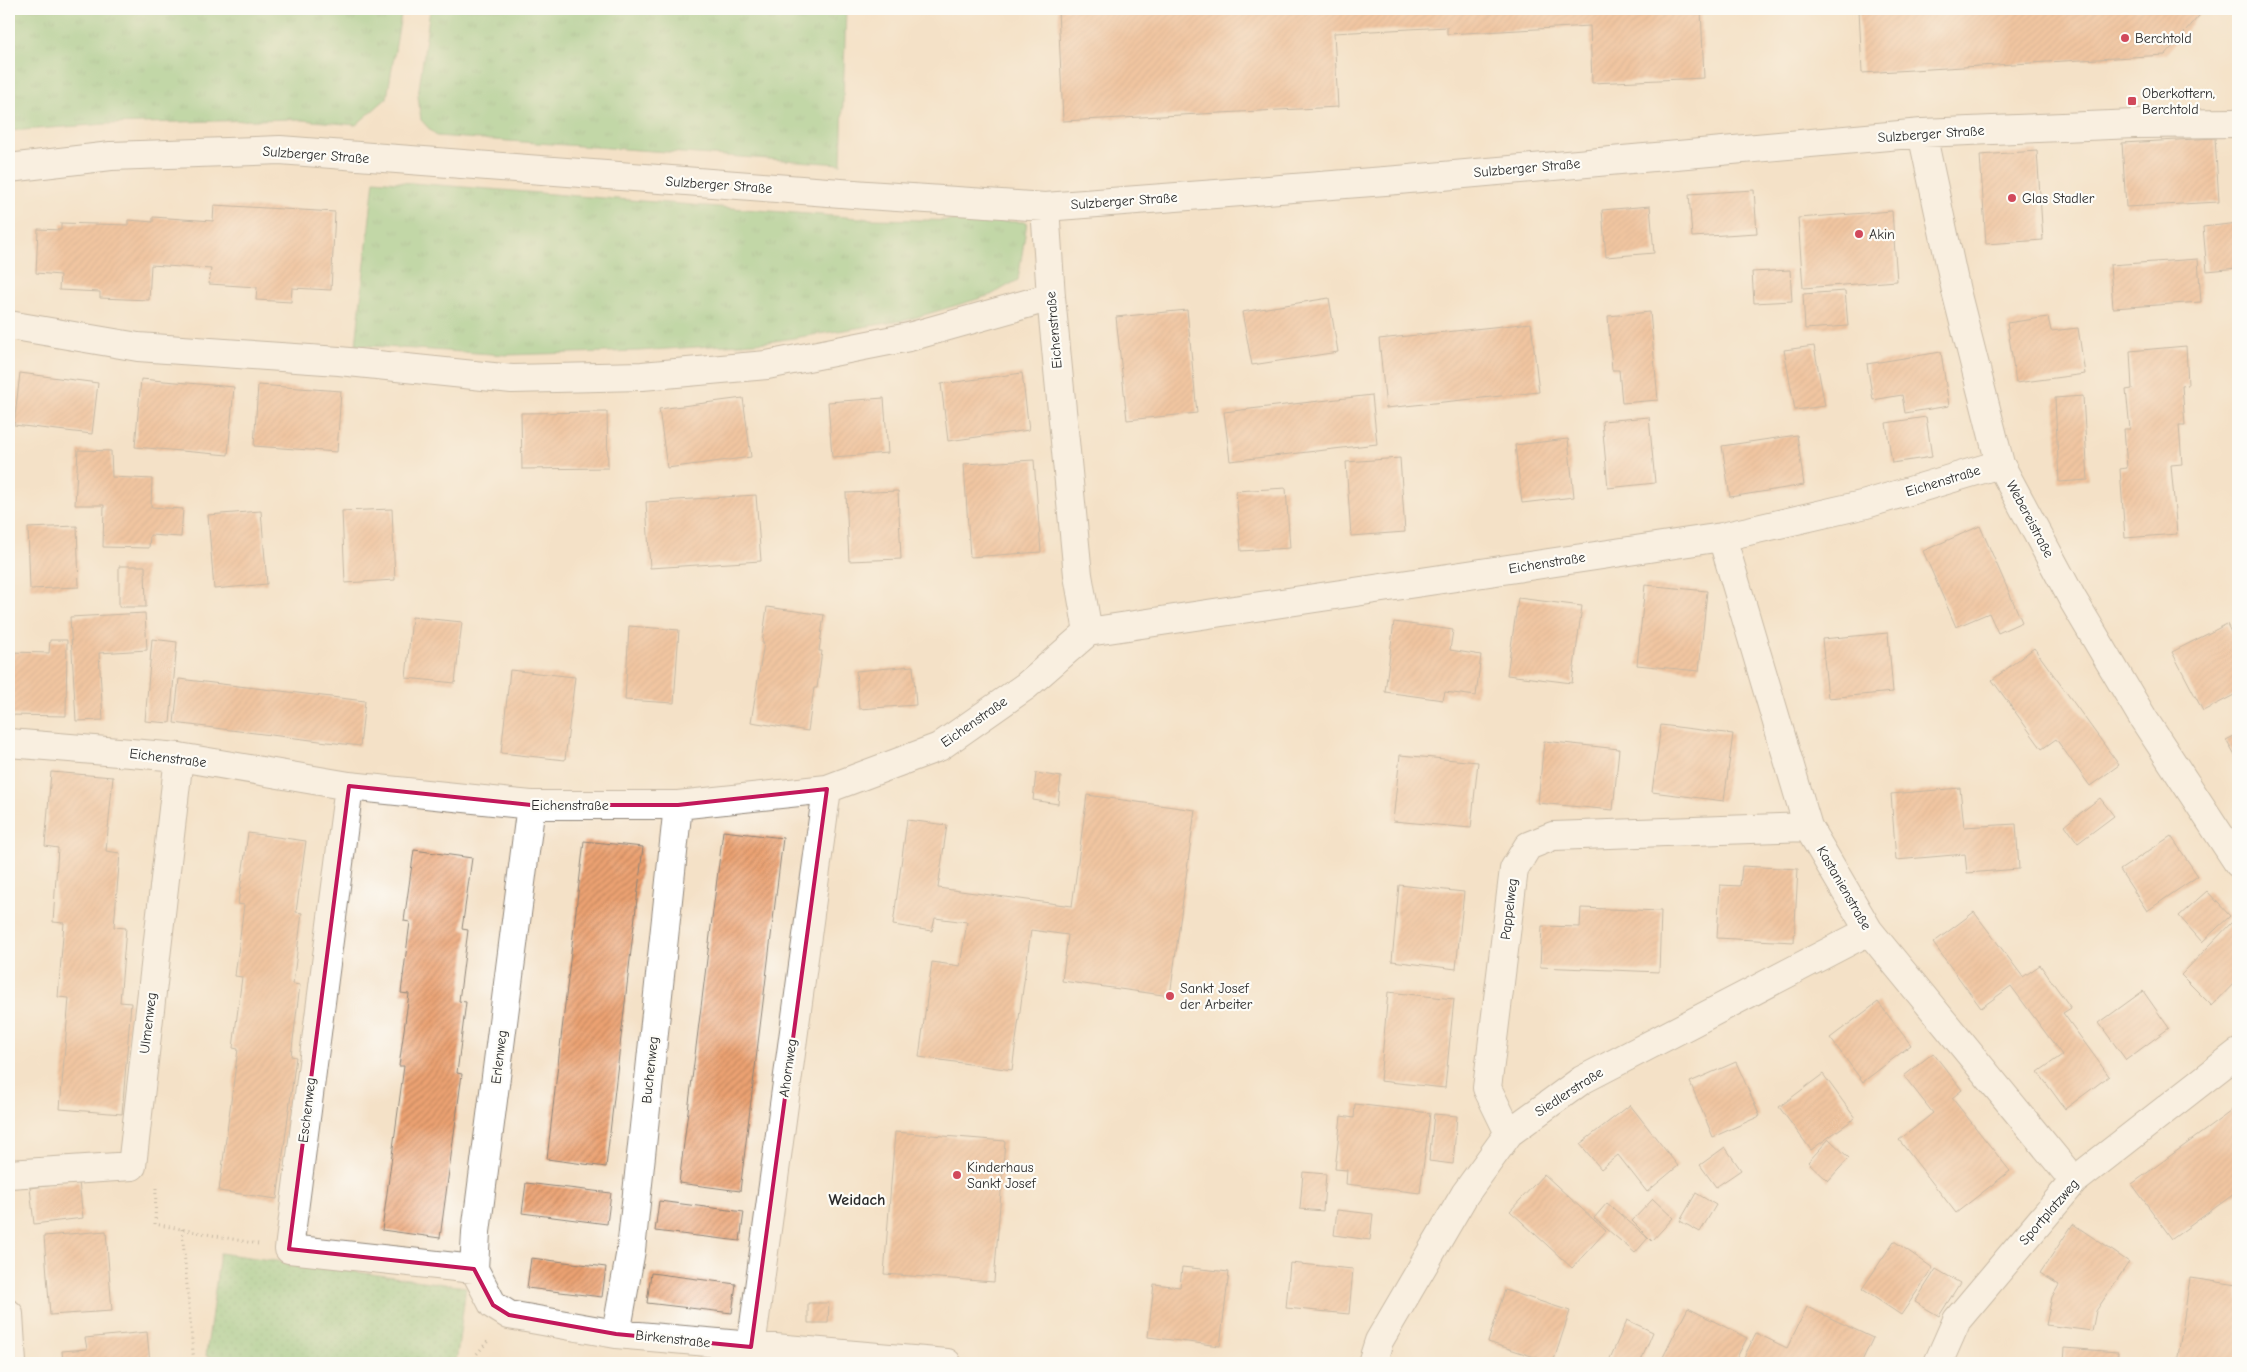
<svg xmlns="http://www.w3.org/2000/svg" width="2247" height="1372" font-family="'Comic Neue',sans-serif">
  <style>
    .grass { fill: url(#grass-tufts); stroke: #587a56 }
    .park { fill: url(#park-dots); stroke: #587a56 }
    .building { fill: url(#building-hatch) }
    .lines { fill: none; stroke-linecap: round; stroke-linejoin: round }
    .minor-casing { stroke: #908679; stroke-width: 30 }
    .path { stroke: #908679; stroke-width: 3; stroke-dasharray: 1 4; stroke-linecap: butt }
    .minor { stroke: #fff; stroke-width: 28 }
    .marked { fill: none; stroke: #c2185b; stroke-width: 4; stroke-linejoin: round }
    .poi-dot { fill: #d1495b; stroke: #fdfcf7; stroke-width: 2 }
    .labels { text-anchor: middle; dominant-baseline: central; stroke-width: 4.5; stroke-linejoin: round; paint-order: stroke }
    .poi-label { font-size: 14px; fill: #2b2b2b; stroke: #fdfcf7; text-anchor: start }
    .street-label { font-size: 14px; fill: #2b2b2b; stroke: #fdfcf7 }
    .quarter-label { font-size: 16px; font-weight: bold; fill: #2b2b2b; stroke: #fdfcf7 }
  </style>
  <defs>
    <pattern id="grass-tufts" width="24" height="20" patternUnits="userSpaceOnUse" patternTransform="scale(1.25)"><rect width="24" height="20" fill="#86c982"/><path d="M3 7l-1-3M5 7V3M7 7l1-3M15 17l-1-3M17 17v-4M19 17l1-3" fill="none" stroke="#6ea36b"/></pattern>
    <pattern id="park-dots" width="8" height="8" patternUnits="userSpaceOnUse" patternTransform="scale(1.25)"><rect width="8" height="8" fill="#86c982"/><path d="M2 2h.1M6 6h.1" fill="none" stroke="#6ea36b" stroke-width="1.8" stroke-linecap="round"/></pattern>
    <pattern id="building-hatch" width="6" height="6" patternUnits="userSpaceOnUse" patternTransform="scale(1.25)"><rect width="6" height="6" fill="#eca272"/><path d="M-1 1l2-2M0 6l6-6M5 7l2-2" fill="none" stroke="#bf845e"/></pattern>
  </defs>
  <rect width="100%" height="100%" fill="#fdfcf7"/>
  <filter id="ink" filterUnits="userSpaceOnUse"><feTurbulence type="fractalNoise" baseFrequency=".02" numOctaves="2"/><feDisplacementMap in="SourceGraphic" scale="10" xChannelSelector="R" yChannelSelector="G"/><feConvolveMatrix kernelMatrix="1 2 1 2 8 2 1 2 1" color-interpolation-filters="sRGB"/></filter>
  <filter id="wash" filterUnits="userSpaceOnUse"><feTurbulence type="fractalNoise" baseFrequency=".0096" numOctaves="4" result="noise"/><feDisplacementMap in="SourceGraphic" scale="20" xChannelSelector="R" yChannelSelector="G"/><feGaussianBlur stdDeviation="1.12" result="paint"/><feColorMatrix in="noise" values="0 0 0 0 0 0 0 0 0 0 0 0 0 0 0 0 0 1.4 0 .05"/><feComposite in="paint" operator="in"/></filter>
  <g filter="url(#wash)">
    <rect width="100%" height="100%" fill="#f4e1c7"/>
    <!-- grass -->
    <path class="grass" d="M9,9H402L387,98L356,125L292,119L106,124L9,131Z
      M430,9H846L841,164L436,136L421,120L418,96Z
      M374,180L872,219L1027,222L1018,280L991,295L907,320L768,342L639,351L507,355L356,345Z"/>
    <!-- park -->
    <path class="park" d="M220,1253L466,1287L456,1363H259L206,1356Z"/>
    <g id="blocks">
      <!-- building -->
      <path class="building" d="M1058,9H1701L1704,78L1592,83L1590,26L1447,34V27L1334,33L1338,107L1063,121Z
        M1859,9H2205L2165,55L1862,73Z
        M2215,138L2219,202L2126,207L2122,143Z
        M2037,151L2043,240L1986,244L1980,155Z
        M1754,190L1757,233L1692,237L1689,194Z
        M214,205L335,212L331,290L292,288L291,302L256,300L257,287L209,284L211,269L151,265L149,300L100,298V292L59,290L60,275L36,273L38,229L61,230V223L128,225V220L153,222V217L213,221Z
        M1650,206L1654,253L1606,257L1602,210Z
        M1892,211L1897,281L1803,288L1798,218Z
        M2238,223V268L2207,271L2203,227Z
        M2198,259L2201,302L2113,308L2110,265Z
        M1790,270L1792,301L1754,303L1752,272Z
        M1845,291L1848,326L1805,329L1803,294Z
        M1329,298L1338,352L1252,365L1242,312Z
        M1187,310L1197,413L1127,420L1116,317Z
        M1650,312L1658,400L1622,403L1619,370H1612L1608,316Z
        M2048,317L2051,331L2078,328L2085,374L2016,383L2007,323Z
        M1531,323L1539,392L1386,408L1379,339Z
        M1814,346L1825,406L1795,410L1784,350Z
        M2186,346L2188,385L2182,386L2185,425H2179L2182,464L2171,465L2177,534L2125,538L2120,469L2127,468L2124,429H2130L2126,390L2132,389L2130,351Z
        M1941,352L1949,406L1905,413L1902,395L1873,400L1867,364Z
        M20,373L98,383L92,434L14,425Z
        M1022,373L1029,430L948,441L941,384Z
        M141,379L234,387L228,455L135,447Z
        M258,385L341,391L337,452L254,446Z
        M1372,395L1377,444L1230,461L1224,412Z
        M2083,396L2088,480L2059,482L2055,398Z
        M743,398L751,457L667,468L659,409Z
        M884,398L888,453L832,457L828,402Z
        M607,412L608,468L522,469L521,413Z
        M1649,417L1655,483L1608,488L1602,421Z
        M1926,417L1932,457L1892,463L1886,423Z
        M1797,435L1804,485L1730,497L1722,446Z
        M1568,439L1574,497L1522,503L1515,445Z
        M78,450L111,451L112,477L152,479L151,507L183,509L181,537L150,535L149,548L103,547L104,505H75Z
        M1400,458L1405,532L1351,536L1346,462Z
        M1034,460L1041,552L970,557L964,464Z
        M1286,488L1290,548L1241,551L1236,491Z
        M898,491L901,559L849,561L846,493Z
        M756,495L761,561L650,568L646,502Z
        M392,509L395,580L345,583L342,511Z
        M261,511L267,584L214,589L208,515Z
        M77,526L79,587L30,589L28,528Z
        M1980,526L2022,622L1998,633L1989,613L1956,627L1923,551Z
        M119,566H145L146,607H119Z
        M1645,585L1707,591L1699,671L1637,665Z
        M1518,598L1582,606L1572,683L1507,675Z
        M767,607L824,615L819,651H822L817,688H814L808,731L751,722L764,643H762Z
        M145,613L147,650L99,653L103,720L76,721L70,617Z
        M412,617L462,622L455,683L406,678Z
        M1394,622L1453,630L1450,650L1481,655L1476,696L1445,692L1443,700L1385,692Z
        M2227,624L2238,647V693L2203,711L2172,652Z
        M629,626L679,630L674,703L625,700Z
        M1888,633L1893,692L1828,698L1822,639Z
        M152,639L177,642L170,723L145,721Z
        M50,640H67L66,716L9,715V652L49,653Z
        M2034,648L2119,765L2090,786L2056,739L2042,749L1992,680Z
        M913,666L916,705L859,709L856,671Z
        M510,670L575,677L565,760L501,753Z
        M179,679L365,701L360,746L174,723Z
        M1661,725L1733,734L1724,801L1652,792Z
        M2238,734V761L2226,740Z
        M1544,741L1619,749L1613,810L1538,803Z
        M1400,755L1478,762L1471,828L1393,821Z
        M51,772L113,777L106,851L120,853L114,927L126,928L120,1002L131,1003L122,1114L60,1109L69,998L58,997L64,923L53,922L58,848L45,846Z
        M1036,773L1061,777L1058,804L1033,800Z
        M1960,788L1964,827L2016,824L2019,869L1967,873L1965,854L1896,860L1891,794Z
        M1087,795L1195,810L1170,996L1062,981L1068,935L1031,930L1012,1070L919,1057L932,962L960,966L967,922L935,918L932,931L893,925L907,820L947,825L938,888L1072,906Z
        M2100,798L2114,816L2078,843L2065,825Z
        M723,831L783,838L740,1191L679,1183Z
        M248,833L306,841L296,912L302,913L293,984L300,985L291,1056L296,1057L277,1199L219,1191L238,1049L233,1048L242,977L235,976L244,905L238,904Z
        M2171,836L2198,876L2147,911L2120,870Z
        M584,841L643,847L606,1167L547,1159Z
        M414,850L472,858L462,929L468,930L459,1001L466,1002L457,1073L462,1074L440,1238L382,1230L404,1066H399L409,994L401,993L410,922L404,921Z
        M1742,866L1798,869L1794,942L1717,938L1720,885L1740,886Z
        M1399,885L1464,892L1456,969L1392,961Z
        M2207,891L2230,916L2202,942L2179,916Z
        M1581,908L1661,911L1659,972L1540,967L1542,926L1580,927Z
        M1974,912L2023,977L2040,965L2071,1008L2063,1013L2109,1076L2065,1109L2038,1072L2062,1055L2011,986L1981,1008L1933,943Z
        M2233,921L2238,927V979L2212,1006L2181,975Z
        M2143,991L2169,1028L2126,1060L2099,1023Z
        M1388,992L1454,999L1445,1088L1380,1081Z
        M1878,1002L1911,1045L1863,1082L1830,1038Z
        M1933,1053L1962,1090L1952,1098L2010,1171L1956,1213L1899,1140L1933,1113L1904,1076Z
        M1736,1062L1760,1116L1713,1137L1690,1082Z
        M1823,1074L1855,1118L1811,1150L1779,1107Z
        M1355,1104L1430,1113L1420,1193L1346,1184L1347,1170L1335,1169L1341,1116L1354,1118Z
        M1630,1105L1678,1166L1647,1192L1618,1155L1601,1169L1580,1144Z
        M2238,1106V1191L2172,1239L2132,1184Z
        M1434,1114L1457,1116L1453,1164L1429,1161Z
        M895,1132L1005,1141L994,1282L884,1274Z
        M1829,1139L1849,1158L1828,1181L1808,1162Z
        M1725,1147L1741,1170L1716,1187L1700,1165Z
        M1303,1172L1326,1174L1323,1211L1300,1209Z
        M1544,1174L1606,1231L1572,1268L1510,1211Z
        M79,1182L83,1218L34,1224L30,1188Z
        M526,1183L611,1193L607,1224L522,1213Z
        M1696,1193L1716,1205L1700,1232L1680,1221Z
        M1653,1199L1673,1218L1652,1241L1632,1221Z
        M659,1201L744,1212L740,1241L655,1231Z
        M1607,1203L1648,1238L1635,1253L1594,1218Z
        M1337,1210L1373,1214L1370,1240L1334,1235Z
        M2073,1224L2129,1262L2096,1311L2092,1331L2046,1325L2052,1297L2059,1285L2040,1273Z
        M106,1231L112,1311L50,1315L44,1236Z
        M1894,1241L1933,1268L1901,1315L1862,1289Z
        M531,1258L606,1267L602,1297L527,1288Z
        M1290,1263L1353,1269L1349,1314L1286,1308Z
        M1182,1267L1229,1272L1220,1346L1148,1337L1154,1284L1180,1287Z
        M1936,1269L1960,1283L1939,1316L1915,1302Z
        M651,1273L736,1284L732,1313L647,1303Z
        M2190,1278L2238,1285V1363H2177Z
        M1505,1290L1570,1311L1553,1363L1488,1342Z
        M808,1303H829L828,1323H808Z
        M1807,1307L1873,1338L1861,1363H1741L1756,1333L1787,1348Z
        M1688,1308L1747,1338L1734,1363H1675L1663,1357Z
        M1627,1320L1653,1332L1640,1363H1608Z
        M147,1332L150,1363H63L62,1351L87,1349L85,1338Z
        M2065,1348L2118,1352L2117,1363H2064Z
        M564,1360V1363H536V1362Z"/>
    </g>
  </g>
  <g filter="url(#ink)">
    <use href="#blocks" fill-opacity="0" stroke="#908679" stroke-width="1"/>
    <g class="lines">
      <!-- minor casing -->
      <g class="minor-casing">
        <path id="minor" d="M1922,133L1956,291L2000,464L2073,600L2143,718L2238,863
          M9,168L111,156L280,150L867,195L1045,207L1398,180L1922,133L2135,124L2238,123
          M1045,207L1051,297L1078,575L1088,632
          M9,325L138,347L339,361L512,379L642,376L767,365L909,337L1051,297
          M1722,537L1808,827L1869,931L2074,1181
          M9,743L179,757L349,786L531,805H678L827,789L939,747L1026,686L1088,632L1722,537L1866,504L2000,464
          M349,786L289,1249L474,1269
          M531,805L476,1232L474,1269L493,1305L509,1315L616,1334L947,1363
          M1509,1133L1487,1088L1514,869L1528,846L1553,836L1808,827
          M9,1174L132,1166L179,757
          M9,1314L12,1363
          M616,1334L631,1250L678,805
          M751,1347L827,789
          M1372,1363L1379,1341L1465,1194L1509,1133L1582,1080L1869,931
          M1938,1363L1957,1320L2074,1181L2238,1053"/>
      </g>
      <!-- path -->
      <path class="path" d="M156,1188L155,1224L258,1244
        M182,1229L194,1363
        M476,1363L475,1356L488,1341"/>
      <!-- minor -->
      <use href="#minor" class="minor"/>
    </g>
  </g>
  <!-- marked area -->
  <path d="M0 0H2247V1372H0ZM349,786L531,805H678L827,789L751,1347L616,1334L509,1315L493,1305L474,1269L289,1249Z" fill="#f4e1c7" fill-opacity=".55" fill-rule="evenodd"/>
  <path class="marked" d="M349,786L531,805H678L827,789L751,1347L616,1334L509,1315L493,1305L474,1269L289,1249Z"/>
  <!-- markers -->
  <g class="poi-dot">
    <circle cx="2125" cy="38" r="5"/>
    <rect x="2127" y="96" width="10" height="10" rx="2.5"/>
    <circle cx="2012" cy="198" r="5"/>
    <circle cx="1859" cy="234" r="5"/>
    <circle cx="1170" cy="996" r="5"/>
    <circle cx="957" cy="1175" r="5"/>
  </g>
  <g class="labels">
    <!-- poi labels -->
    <g class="poi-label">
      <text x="2135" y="38">Berchtold</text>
      <text x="2142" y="93">Oberkottern,<tspan x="2142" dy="16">Berchtold</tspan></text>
      <text x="2022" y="198">Glas Stadler</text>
      <text x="1869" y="234">Akin</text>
      <text x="1180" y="988">Sankt Josef<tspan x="1180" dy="16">der Arbeiter</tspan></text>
      <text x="967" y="1167">Kinderhaus<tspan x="967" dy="16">Sankt Josef</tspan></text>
    </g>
    <!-- street labels -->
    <g class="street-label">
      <text transform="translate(1931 134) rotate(-4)">Sulzberger Straße</text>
      <text transform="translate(316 155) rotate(4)">Sulzberger Straße</text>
      <text transform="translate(1527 168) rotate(-5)">Sulzberger Straße</text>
      <text transform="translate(719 185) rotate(4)">Sulzberger Straße</text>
      <text transform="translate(1124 201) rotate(-4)">Sulzberger Straße</text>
      <text transform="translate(1054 330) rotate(-95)">Eichenstraße</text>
      <text transform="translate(1943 481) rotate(-17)">Eichenstraße</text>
      <text transform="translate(2030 519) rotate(62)">Webereistraße</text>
      <text transform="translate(1547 563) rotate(-9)">Eichenstraße</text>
      <text transform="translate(974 722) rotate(-35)">Eichenstraße</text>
      <text transform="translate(168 758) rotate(7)">Eichenstraße</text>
      <text x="570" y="805">Eichenstraße</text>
      <text transform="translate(1844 888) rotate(60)">Kastanienstraße</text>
      <text transform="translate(1509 909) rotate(-83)">Pappelweg</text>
      <text transform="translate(148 1023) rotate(-83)">Ulmenweg</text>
      <text transform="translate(499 1057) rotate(-83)">Erlenweg</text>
      <text transform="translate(788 1068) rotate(-82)">Ahornweg</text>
      <text transform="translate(650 1070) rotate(-84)">Buchenweg</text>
      <text transform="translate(1569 1092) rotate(-33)">Siedlerstraße</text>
      <text transform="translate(307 1110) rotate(-83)">Eschenweg</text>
      <text transform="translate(2049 1212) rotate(-49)">Sportplatzweg</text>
      <text transform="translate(673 1339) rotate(6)">Birkenstraße</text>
    </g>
    <!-- quarter labels -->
    <g class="quarter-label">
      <text x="857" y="1200">Weidach</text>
    </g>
  </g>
  <!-- margin -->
  <rect width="2247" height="1372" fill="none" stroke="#fdfcf7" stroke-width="30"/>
</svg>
